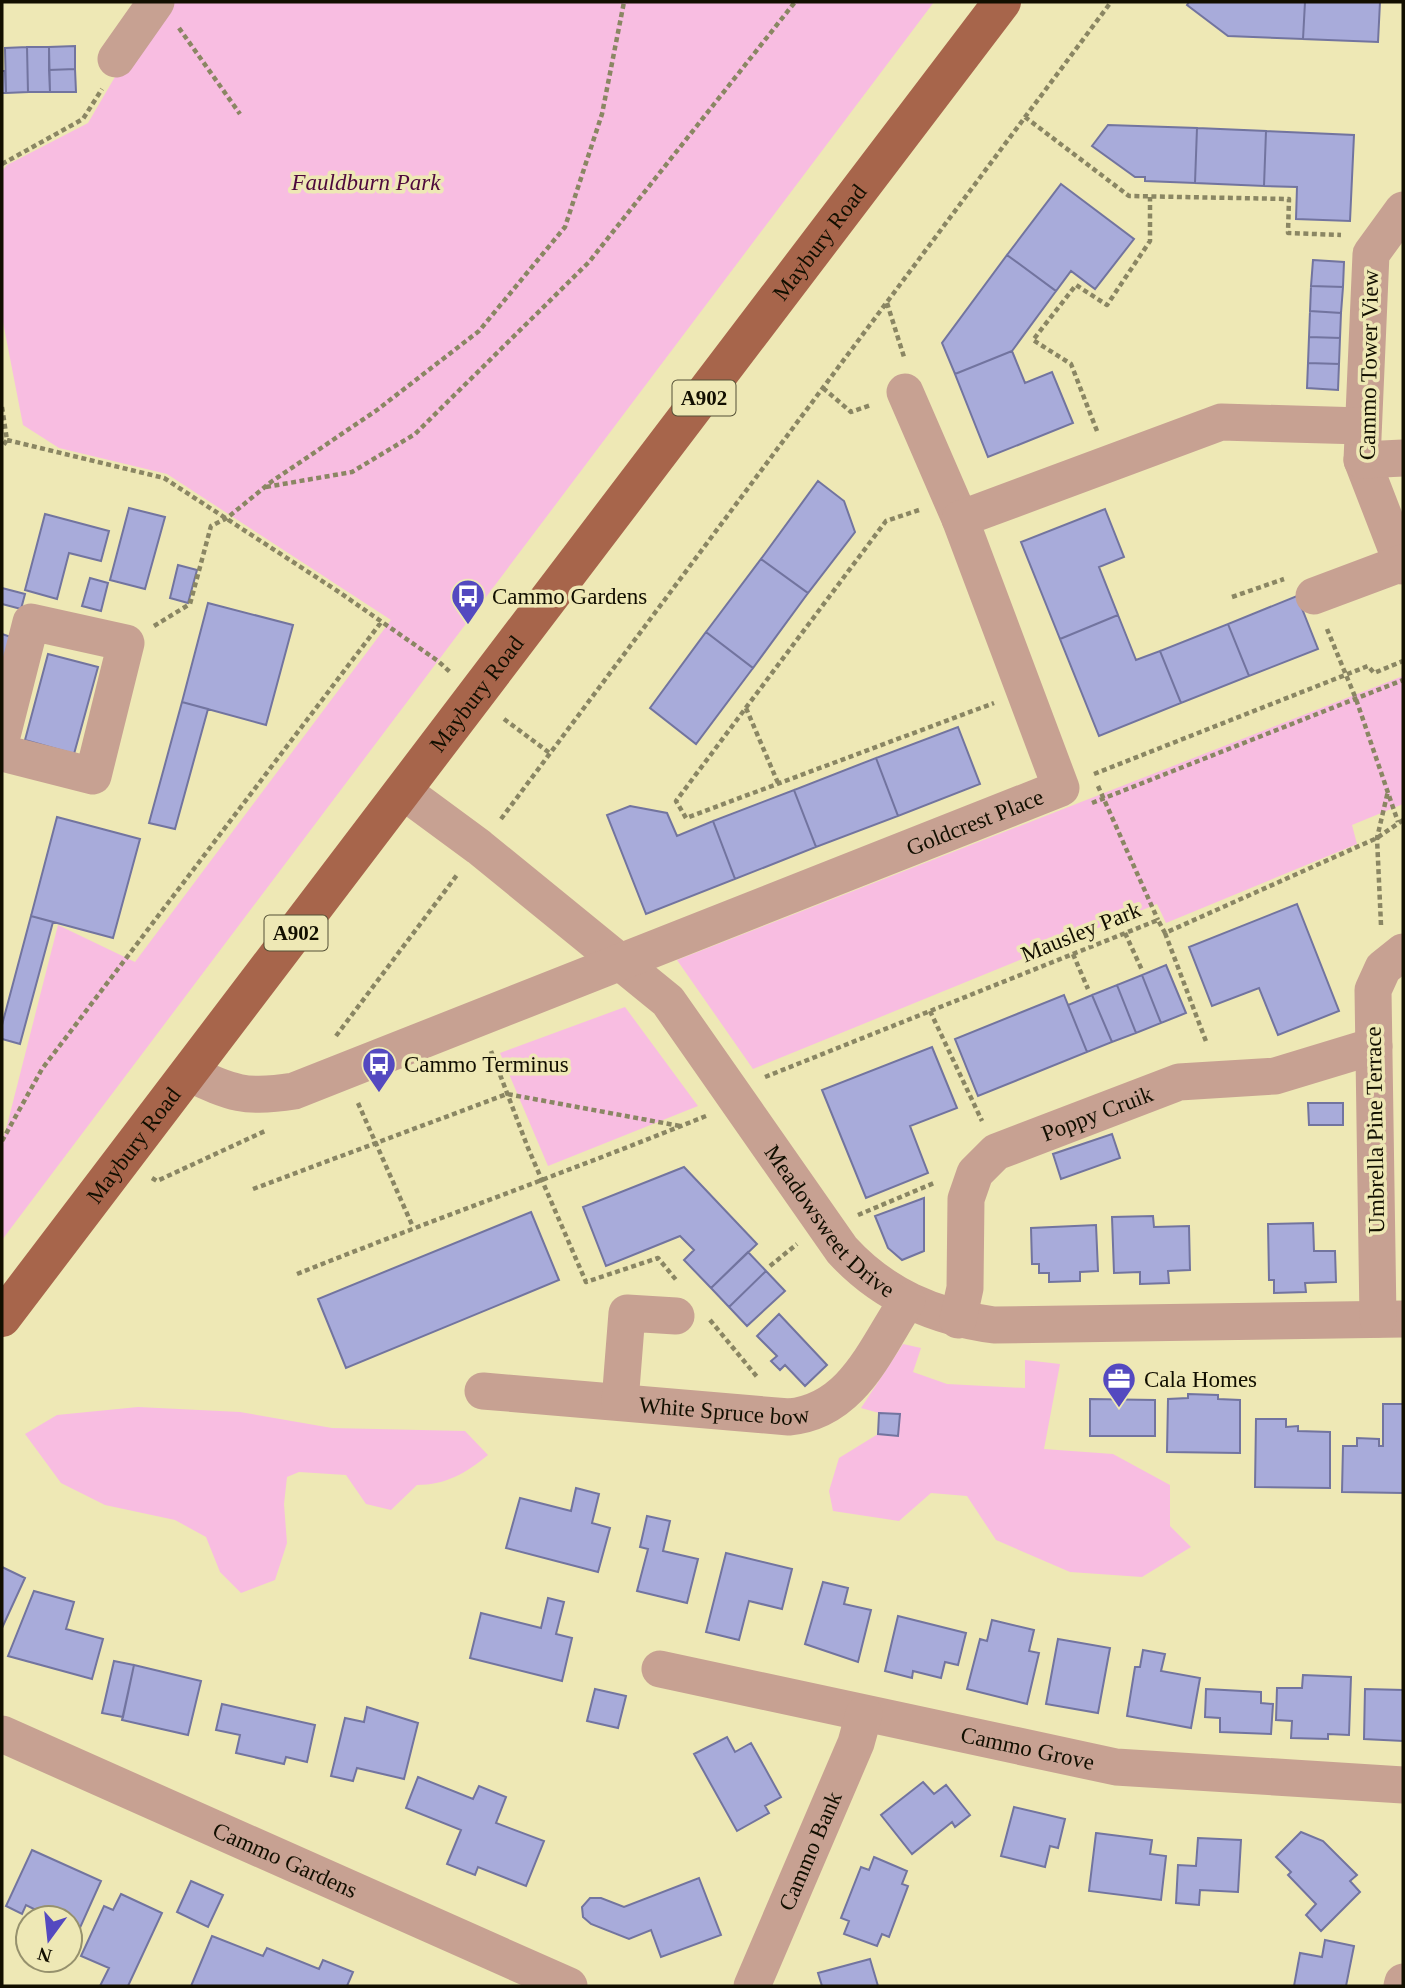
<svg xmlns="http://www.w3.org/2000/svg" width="1405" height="1988" font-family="'Times New Roman',serif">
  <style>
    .green { fill: #f8bde1 }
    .building { fill: #a8abda; stroke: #72749f; stroke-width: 2 }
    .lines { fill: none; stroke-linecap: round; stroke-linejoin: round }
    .path { stroke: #8a8663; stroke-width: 4.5; stroke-dasharray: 5 3.5; stroke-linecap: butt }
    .minor { stroke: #c7a192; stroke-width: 37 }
    .major { stroke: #a7654b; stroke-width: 38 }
    .labels { text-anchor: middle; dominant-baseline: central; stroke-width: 7; stroke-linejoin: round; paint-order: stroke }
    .shield { fill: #eee8b5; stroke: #545036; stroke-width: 2 }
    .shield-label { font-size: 21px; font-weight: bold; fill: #120f00 }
    .park-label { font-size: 23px; font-style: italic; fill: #4e093c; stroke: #eee8b5 }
    .street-label { font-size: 23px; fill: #120f00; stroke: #eee8b5 }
    .poi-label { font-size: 23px; fill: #120f00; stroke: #eee8b5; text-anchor: start }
  </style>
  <rect width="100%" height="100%" fill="#eee8b5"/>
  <!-- green -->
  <path class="green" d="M171,2H934L2,1240V1145L58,925L135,962L391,620L167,474L59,448L23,425L2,317V171L7,165L88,123L126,58Z
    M1403,676V804L1352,825L1357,844L1166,923L1157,904L753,1069L677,960Z
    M625,1007L698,1106L548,1166L500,1053Z
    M903,1344L921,1348L913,1372L947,1384L1025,1388V1360L1060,1364L1044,1449L1113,1454L1170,1485V1526L1191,1547L1142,1577L1070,1572L996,1540L967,1496L931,1493L899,1521L833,1511L829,1491L839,1458L878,1434L879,1413L861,1408Z
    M138,1407L240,1412L332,1428L465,1431L488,1455C466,1473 446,1485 417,1485L391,1510L366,1504L346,1475L299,1472L287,1477L284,1504L287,1543L275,1580L241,1593L220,1572L206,1537L175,1520L105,1505L61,1483L25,1434L57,1415Z"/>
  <!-- building -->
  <path class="building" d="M1189,2H1305L1303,39L1228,36L1187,5Z
    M1305,2H1380L1378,42L1303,39Z
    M75,46V69L49,70V47Z
    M27,47L28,92L6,93L5,48Z
    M27,47H49L50,92H28Z
    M75,69L76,92H50L49,70Z
    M2,71H5L6,93H2Z
    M1108,125L1197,128L1195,183L1145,181V177H1135L1092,146Z
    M1197,128L1266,131L1264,186L1195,183Z
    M1266,131L1354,135L1350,221L1296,219L1297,187L1264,186Z
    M1061,184L1134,239L1095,289L1071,271L1056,291L1007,255Z
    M1007,255L1056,291L1012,351L955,374L942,343Z
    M1313,260L1344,262L1343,287L1311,286Z
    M1311,286L1343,287L1341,313L1310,311Z
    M1310,311L1341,313L1340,338L1309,337Z
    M1309,337L1340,338L1339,364L1308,363Z
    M1012,351L1025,383L1052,372L1073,423L988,457L955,374Z
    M1308,363L1339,364L1338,390L1307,388Z
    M818,481L844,501L855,532L808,593L761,559Z
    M129,508L165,517L145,589L110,580Z
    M1105,509L1124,557L1099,567L1118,615L1060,639L1021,542Z
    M45,514L109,531L101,561L69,553L57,599L25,590Z
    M761,559L808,593L753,668L706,632Z
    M178,565L197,570L188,603L170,598Z
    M90,578L108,583L101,611L82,606Z
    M2,588L25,594L21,609L2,604Z
    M1297,596L1318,649L1249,676L1228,624Z
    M208,603L293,625L266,725L182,702Z
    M1118,615L1136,660L1160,651L1181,703L1099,736L1060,639Z
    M1228,624L1249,676L1181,703L1160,651Z
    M706,632L753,668L696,744L650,708Z
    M2,634L14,638L2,665Z
    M48,654L98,667L74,754L25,740Z
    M182,702L208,709L175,829L149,823Z
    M958,727L980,784L898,816L876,758Z
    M876,758L898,816L816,847L794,790Z
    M794,790L816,847L735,879L713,821Z
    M630,806L667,813L677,836L713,821L735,879L646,914L607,815Z
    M57,817L140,839L113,938L31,916Z
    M1297,904L1339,1011L1278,1035L1259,988L1212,1006L1189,947Z
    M31,916L53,922L20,1044L2,1039V1025Z
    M1166,965L1186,1013L1161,1023L1142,975Z
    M1142,975L1161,1023L1136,1033L1117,985Z
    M1117,985L1136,1033L1112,1042L1092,995Z
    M1064,995L1087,1052L978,1096L955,1039Z
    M1092,995L1112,1042L1087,1052L1068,1005Z
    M932,1047L957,1108L910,1126L928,1173L866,1198L822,1090Z
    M1308,1103H1343V1125H1309Z
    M1112,1134L1120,1158L1061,1179L1053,1154Z
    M684,1167L757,1244L711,1288L684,1260L694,1250L680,1236L606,1266L583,1207Z
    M924,1198V1251L902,1260L888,1248L875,1216Z
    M531,1212L559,1280L346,1368L318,1299Z
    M1153,1216L1154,1227L1189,1226L1190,1270L1168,1271L1169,1283L1140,1284V1272L1114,1273L1112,1217Z
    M1313,1223L1314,1251H1335L1336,1282L1305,1283L1306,1292L1274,1293V1280H1269L1268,1224Z
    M1096,1225L1098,1271L1080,1272V1281L1049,1282V1273H1039V1264H1032L1031,1228Z
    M748,1252L766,1271L729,1307L711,1288Z
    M766,1271L785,1291L747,1326L729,1307Z
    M779,1314L827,1365L805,1386L785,1365L780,1370L771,1361L777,1356L757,1336Z
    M1188,1394L1218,1395V1399L1240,1400V1453L1167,1452L1168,1399L1188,1398Z
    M1090,1399L1155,1400V1436H1090Z
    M1383,1404H1403V1493L1342,1492L1343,1446H1357V1438L1379,1439V1446H1383Z
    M879,1413L900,1414L898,1436L878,1434Z
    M1256,1419H1286V1427L1298,1426V1431L1330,1432V1488L1255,1487Z
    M576,1488L599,1494L592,1523L610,1528L598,1572L506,1548L520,1498L571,1511Z
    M647,1516L670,1521L663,1551L698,1559L687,1603L637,1591L648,1549L640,1547Z
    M726,1553L792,1569L782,1609L749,1601L739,1640L706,1632Z
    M2,1567L25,1578L2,1628Z
    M823,1582L848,1588L844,1604L871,1610L858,1662L805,1644Z
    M34,1591L74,1602L66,1629L103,1639L92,1679L8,1656Z
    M548,1598L564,1602L556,1634L572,1638L562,1681L470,1658L481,1613L541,1628Z
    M898,1616L966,1633L958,1665L945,1662L941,1678L913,1671L912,1678L885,1671Z
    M992,1620L1034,1630L1029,1651L1039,1653L1027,1704L967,1689L980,1639L987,1641Z
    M1058,1639L1110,1648L1098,1713L1046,1704Z
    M1143,1650L1165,1654L1161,1671L1200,1678L1191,1728L1127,1716L1135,1667H1140Z
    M114,1661L134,1665L123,1717L102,1713Z
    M134,1665L201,1681L188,1735L122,1720Z
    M1303,1675L1351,1677L1349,1735L1328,1734V1739L1291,1738L1292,1721L1276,1720L1277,1688H1302Z
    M595,1689L626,1696L618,1728L587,1721Z
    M1206,1689L1261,1692V1703L1273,1704L1271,1734L1220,1732V1718L1205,1717Z
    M1365,1689L1403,1690V1741L1364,1739Z
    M222,1704L315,1725L307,1762L286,1757L284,1764L236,1753L240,1735L216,1730Z
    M367,1707L418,1723L404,1779L357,1768L353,1781L331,1776L345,1718L364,1722Z
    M727,1737L735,1752L751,1743L781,1797L765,1806L769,1813L737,1831L694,1754Z
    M418,1777L473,1799L479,1786L506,1797L496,1823L544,1841L526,1886L478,1867L475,1875L447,1864L461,1830L406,1808Z
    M923,1782L934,1794L946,1785L970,1815L955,1827L952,1822L912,1854L881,1815Z
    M1014,1807L1065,1819L1058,1848L1050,1846L1045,1867L1001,1856Z
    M1301,1832L1323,1841L1357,1875L1350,1881L1360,1892L1321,1931L1306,1915L1316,1904L1288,1875L1291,1872L1276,1857Z
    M1096,1833L1152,1840L1150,1854L1166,1856L1161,1900L1089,1891Z
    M1198,1838L1241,1840L1238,1892L1200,1890L1199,1905L1176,1903L1178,1865L1196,1866Z
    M32,1850L101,1881L79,1930L70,1926V1918H30L34,1909L26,1905L22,1914L6,1906Z
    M874,1857L907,1871L902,1884L908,1886L889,1937L882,1934L877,1946L844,1934L849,1921L841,1918L861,1867L869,1870Z
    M699,1878L721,1935L661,1957L651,1930L629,1939L591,1924L583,1917L582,1907L590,1898H601L624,1907Z
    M191,1881L223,1895L208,1927L177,1912Z
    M121,1894L162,1913L128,1986H100L109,1968L81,1956L104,1906L113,1910Z
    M212,1936L263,1956L267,1948L319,1969L323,1960L353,1972L347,1986H191Z
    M1325,1940L1354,1946L1346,1986H1294L1300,1953L1322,1957Z
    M870,1959L878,1986H822L818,1973Z"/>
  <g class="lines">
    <!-- path -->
    <path class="path" d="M179,28L240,114
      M1025,117L1129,196L1289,199L1288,233L1341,235
      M2,164L83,119L102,89
      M887,303L904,357
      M823,388L851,412L871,405
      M2,407L7,440L2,447
      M1097,431L1071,364L1033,340L1076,285L1107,305L1150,241V197
      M7,440L164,478L339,592L438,661L450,672
      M266,487L352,472L415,434L589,262L795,2
      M919,510L886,521L676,801L686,818L994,703
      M1232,597L1284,579
      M154,626L190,604L211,526L227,518L271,482L377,410L479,331L565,227L602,114L624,2
      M1327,629L1356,699L1398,822
      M746,708L778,783
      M504,719L551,754
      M1094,774L1368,666L1374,673L1403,661
      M1098,786L1158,920
      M1092,803L1403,680
      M501,819L1111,2
      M1381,925L1377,838L1388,791
      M1125,933L1142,970
      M1165,933L1207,1044
      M1073,954L1088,989
      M930,1011L982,1121
      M336,1036L457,875
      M491,1051L528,1148L586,1282L658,1258L677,1281
      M765,1077L1158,920L1165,933L1377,838L1403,820
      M358,1103L413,1227
      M2,1141L42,1069L382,621
      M152,1178L157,1181L265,1131
      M253,1189L507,1094L680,1126
      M858,1215L934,1183
      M770,1266L797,1244
      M297,1274C432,1220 570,1171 706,1116
      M710,1320L758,1378"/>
    <!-- minor -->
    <g class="minor">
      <path d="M116,59L156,2"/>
      <path d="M1403,210L1371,254L1362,460L1403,566"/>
      <path d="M905,392L960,519"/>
      <path d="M1362,460L1403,458"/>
      <path d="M1314,596L1402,563"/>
      <path d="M2,736L31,622L126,643L93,776L2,753"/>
      <path id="s1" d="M403,791L479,847L668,1001L842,1250C883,1295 934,1317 994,1325L1403,1319"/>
      <path id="s2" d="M188,1073C232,1093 245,1099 294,1091L1061,788L960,519L1221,422L1363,426"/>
      <path d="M1378,1319L1373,990L1383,968L1403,952"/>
      <path id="s3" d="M958,1320L965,1288L966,1199L975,1173L996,1152L1179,1082L1275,1076L1374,1046"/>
      <path id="s4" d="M483,1391L789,1417C853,1411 875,1349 907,1301"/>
      <path d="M620,1402L627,1313L676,1316"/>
      <path id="s5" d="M660,1669L1116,1767L1403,1785"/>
      <path id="s6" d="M2,1734L569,1986"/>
      <path id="s7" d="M752,1986L856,1743L864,1714"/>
      <path d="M1402,1986L1403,1982"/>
    </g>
    <!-- major -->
    <path class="major" id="s8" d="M2,1318L1002,2"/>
  </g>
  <!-- icons -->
  <defs>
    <g id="bus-pin" transform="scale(1.75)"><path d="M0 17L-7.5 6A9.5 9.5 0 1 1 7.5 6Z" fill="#5449c0" stroke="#eee8b5"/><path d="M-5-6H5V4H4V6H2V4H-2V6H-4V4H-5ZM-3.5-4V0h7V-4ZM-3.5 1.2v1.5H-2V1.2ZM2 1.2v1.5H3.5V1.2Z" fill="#fff"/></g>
    <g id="office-pin" transform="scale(1.75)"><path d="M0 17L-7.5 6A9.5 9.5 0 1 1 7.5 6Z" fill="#5449c0" stroke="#eee8b5"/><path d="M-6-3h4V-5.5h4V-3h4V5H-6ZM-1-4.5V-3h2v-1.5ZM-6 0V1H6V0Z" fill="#fff"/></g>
  </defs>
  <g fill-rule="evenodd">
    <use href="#bus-pin" x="468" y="596"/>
    <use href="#bus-pin" x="379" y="1064"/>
    <use href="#office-pin" x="1119" y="1379"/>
  </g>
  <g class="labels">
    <!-- shield labels -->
    <g class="shield">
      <rect x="672.5" y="380.5" width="63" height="35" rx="5"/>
      <rect x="264.5" y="915.5" width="63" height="35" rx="5"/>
    </g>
    <g class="shield-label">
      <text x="704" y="398">A902</text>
      <text x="296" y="933">A902</text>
    </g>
    <!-- park labels -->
    <g class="park-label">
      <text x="366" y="182">Fauldburn Park</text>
    </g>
    <!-- street labels -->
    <g class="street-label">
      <text stroke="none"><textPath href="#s8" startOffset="1351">Maybury Road</textPath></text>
      <text transform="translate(1369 365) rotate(-89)">Cammo Tower View</text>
      <text stroke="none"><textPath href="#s8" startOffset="784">Maybury Road</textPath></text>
      <text stroke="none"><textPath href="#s2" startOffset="842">Goldcrest Place</textPath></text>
      <text transform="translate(1081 932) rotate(-22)">Mausley Park</text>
      <text stroke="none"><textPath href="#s3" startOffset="287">Poppy Cruik</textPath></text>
      <text transform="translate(1375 1130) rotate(-91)">Umbrella Pine Terrace</text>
      <text stroke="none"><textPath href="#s8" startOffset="217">Maybury Road</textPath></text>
      <text stroke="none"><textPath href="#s1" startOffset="612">Meadowsweet Drive</textPath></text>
      <text stroke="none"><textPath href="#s4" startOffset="242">White Spruce bow</textPath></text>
      <text stroke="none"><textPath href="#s5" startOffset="376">Cammo Grove</textPath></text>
      <text stroke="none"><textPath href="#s7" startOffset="147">Cammo Bank</textPath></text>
      <text stroke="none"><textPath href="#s6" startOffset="310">Cammo Gardens</textPath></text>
    </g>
    <!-- poi labels -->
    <g class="poi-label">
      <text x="492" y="596">Cammo Gardens</text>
      <text x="404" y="1064">Cammo Terminus</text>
      <text x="1144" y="1379">Cala Homes</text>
    </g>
  </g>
  <!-- border -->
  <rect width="1405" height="1988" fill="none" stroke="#120f00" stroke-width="7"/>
  <!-- north arrow -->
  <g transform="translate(49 1939) rotate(195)"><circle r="33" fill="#eee8b5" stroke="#96916d" stroke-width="2"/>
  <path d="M0-5L12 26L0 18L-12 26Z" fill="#5449c0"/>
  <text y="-10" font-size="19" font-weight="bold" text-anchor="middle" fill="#120f00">N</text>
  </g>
</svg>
